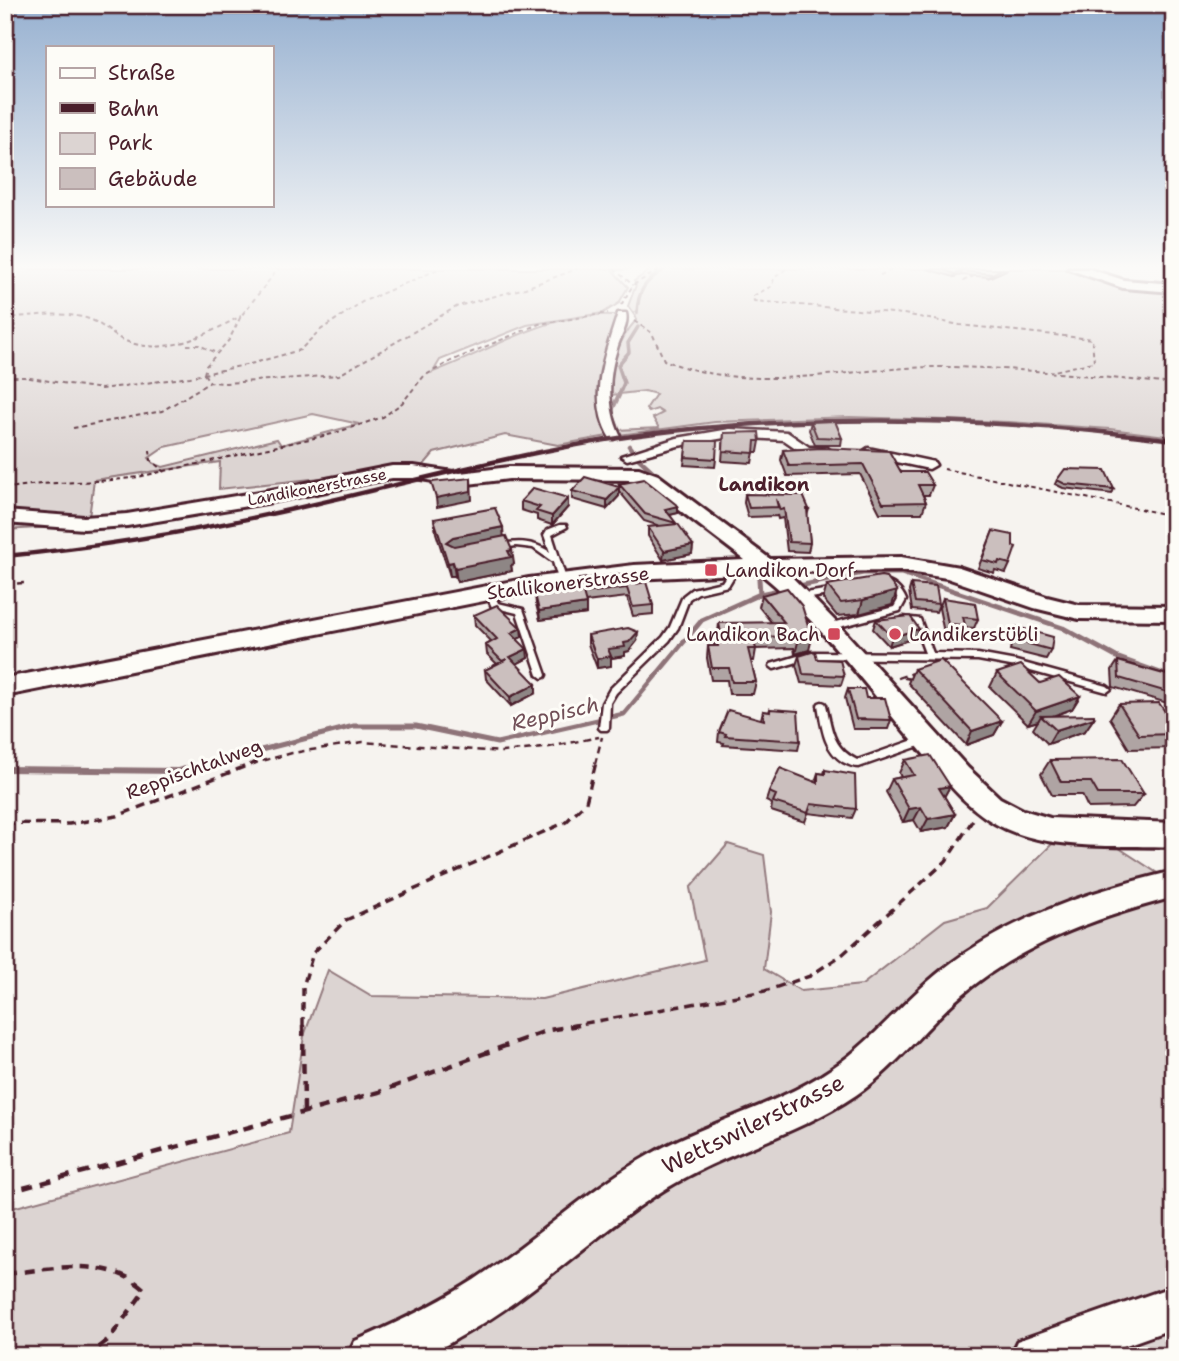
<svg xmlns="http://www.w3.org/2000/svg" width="1179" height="1361" font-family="'Shantell Sans',sans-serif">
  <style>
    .green { fill: #dcd4d2; stroke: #937a7e; stroke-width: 2; fill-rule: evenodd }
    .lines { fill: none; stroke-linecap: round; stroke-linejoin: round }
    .stream-far3 { stroke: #8e7378; stroke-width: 3.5 }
    .stream-far2 { stroke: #8e7378; stroke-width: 4.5 }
    .stream-far1 { stroke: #8e7378; stroke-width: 5 }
    .stream { stroke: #8e7378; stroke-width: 6 }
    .lane-casing { stroke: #4a1f2b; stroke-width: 5 }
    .street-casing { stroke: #4a1f2b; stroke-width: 5 }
    .secondary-casing { stroke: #4a1f2b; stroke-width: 6 }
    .path-far3 { stroke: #4a1f2b; stroke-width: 2; stroke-dasharray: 4.5 3.5; stroke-linecap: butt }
    .path-far2 { stroke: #4a1f2b; stroke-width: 2.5; stroke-dasharray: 7 5; stroke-linecap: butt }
    .path-far1 { stroke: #4a1f2b; stroke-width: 3.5; stroke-dasharray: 9 6; stroke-linecap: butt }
    .path { stroke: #4a1f2b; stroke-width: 4.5; stroke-dasharray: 11 8; stroke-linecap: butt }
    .lane { fill: #fdfcf7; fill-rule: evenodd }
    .street { fill: #fdfcf7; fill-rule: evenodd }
    .secondary { fill: #fdfcf7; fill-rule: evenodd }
    .rail { stroke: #4a1f2b; stroke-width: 4.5 }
    .wall { fill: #afa4a3; stroke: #4a1f2b; stroke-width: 2 }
    .shaded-wall { fill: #8e8685; stroke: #4a1f2b; stroke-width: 2 }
    .building { fill: #cbbfbe; stroke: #4a1f2b; stroke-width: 2 }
    .poi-dot { fill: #d1495b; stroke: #fdfcf7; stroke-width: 2.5 }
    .labels { text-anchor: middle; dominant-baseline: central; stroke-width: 6; stroke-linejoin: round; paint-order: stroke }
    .far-street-label { font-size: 16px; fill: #4a1f2b; stroke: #fdfcf7 }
    .far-quarter-label { font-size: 19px; font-weight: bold; fill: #4a1f2b; stroke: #fdfcf7 }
    .poi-label { font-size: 19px; fill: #4a1f2b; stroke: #fdfcf7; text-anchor: start }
    .street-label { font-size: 19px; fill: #4a1f2b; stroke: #fdfcf7 }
    .water-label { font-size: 21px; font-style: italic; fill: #725058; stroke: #fdfcf7 }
    .near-street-label { font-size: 23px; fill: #4a1f2b; stroke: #fdfcf7 }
  </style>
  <rect width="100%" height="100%" fill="#f6f3ef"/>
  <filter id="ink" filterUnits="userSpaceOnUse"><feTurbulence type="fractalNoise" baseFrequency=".0143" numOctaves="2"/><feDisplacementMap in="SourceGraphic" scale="14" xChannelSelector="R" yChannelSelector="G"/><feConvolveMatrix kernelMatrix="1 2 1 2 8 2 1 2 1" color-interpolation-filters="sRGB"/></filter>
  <g filter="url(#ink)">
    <!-- green -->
    <path class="green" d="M5,269H630L613,271L628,287L619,303L603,313L527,325L440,360L433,372C493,350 547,311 615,315L619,318L602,418L608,436L558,445L505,435L434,453L423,466H392L321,478L219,489L220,462L94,480L88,525L5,530ZM313,414L359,424L281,445L277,439L163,467L153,463L149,458L165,447Z
      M652,269H1069L1114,284L1159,290L1174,280V437L1110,429L1009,422L850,417L715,422L619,435L617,430L659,428L653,418L663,413L657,409L649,412L646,409L656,394L645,391L610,395C614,361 614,345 637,319L628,306L636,285L634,281Z
      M728,844L764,855L771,912L764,969L801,991L862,985L945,920L987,908L1052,844L1119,848L1174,884V1356H5V1210L289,1133L304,1036L328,970L372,996L542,999L705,960L690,888Z"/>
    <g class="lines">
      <!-- stream-far3 -->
      <path class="stream-far3" d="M637,313C638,290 645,281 665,269
        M618,397L624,383L618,365L629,352L628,343L638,327"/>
      <!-- stream-far2 -->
      <path class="stream-far2" d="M617,426L611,412L619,395
        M629,446L632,450
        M637,457L660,478
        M712,516L749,541"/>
      <!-- stream-far1 -->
      <path class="stream-far1" d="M759,579L760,594
        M794,587L863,573H901L1063,628L1116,657L1169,676L1174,675
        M207,764L354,726H416L497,743L624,714L702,620L760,594L784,589"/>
      <!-- stream -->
      <path class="stream" d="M5,769L178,771L214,762"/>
      <!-- lane casing -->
      <g class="lane-casing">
        <path id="lane" d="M560,525H566L567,527L552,535L566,579L565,581H559L558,579L553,562L533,548L516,546L498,549L494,547L495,545C516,541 532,540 550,552L544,535L547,530Z
          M724,567H730L734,576L728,586L698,593L689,599L678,628L669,641L616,693L610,703L609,728L607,730H601L599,728L602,703L610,689L663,637L670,627L683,596L692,589L722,582L726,576L723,569Z
          M882,581C893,581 902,590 906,600L900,611L828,630L825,629L824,627L825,625L894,607L898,600L896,593L882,585L881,583Z
          M836,588L839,589L840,591L839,593L800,600L796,597L800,594Z
          M489,589L492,590L498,603L523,609L546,675L545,677L542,678L538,675L517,613L492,607L485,592Z
          M903,617L920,619L933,653L978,654L1016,661L1107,686L1111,689L1107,692L1016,667L978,660L811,658L774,669L770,666L771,664L811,652L925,653L914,624L900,622L899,620Z
          M822,702L825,703L826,705C832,730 832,747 857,760L925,736L928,737L930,740L928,743L859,767C853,767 849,765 843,762C823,749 822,726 818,705L819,703Z"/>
      </g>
      <!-- street casing -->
      <g class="street-casing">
        <path id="street" d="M618,313H626C629,325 620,337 617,349C608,376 607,409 620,435L614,439L610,438C586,398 606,352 618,313Z
          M730,429L787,432L809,447H826L832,451L826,455H806L784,440L730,437L678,446L627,460L621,456L677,438Z
          M868,448L934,462L936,465L929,469L863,455L862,452Z"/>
      </g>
      <!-- secondary casing -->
      <g class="secondary-casing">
        <path id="secondary" d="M1068,269H1089L1124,280L1174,284V292L1123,288Z
          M392,466H414L460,473L509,467L639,468L658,475L770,559L901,557L959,567L1047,597L1079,605L1174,606V620L1079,619L1034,608L947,578L901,571L787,572L836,622L968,768L1000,798L1023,810L1050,818L1174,823V847C1119,845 1056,851 1006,829C968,812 942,776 917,746C867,688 820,621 760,573L634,579L529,592L5,696V678L529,578L634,565L745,560L644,483L636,480L509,479L460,485L414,478H392L266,503L127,526L84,529L5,523V511L84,517L127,514L266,491Z
          M1174,871V897C1095,918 1017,945 956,1000C922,1031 894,1069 856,1095C793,1138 716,1154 653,1197C588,1240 533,1296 465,1334C452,1341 437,1352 422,1355C403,1360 369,1356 348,1356L355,1341C402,1321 448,1299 490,1269C544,1232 592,1187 649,1155C708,1121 775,1107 831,1069C874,1041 905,998 946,967C1012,916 1094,890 1174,871Z
          M1174,1286V1328L1095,1356H1010L1017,1341Z"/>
      </g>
      <!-- path-far3 -->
      <path class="path-far3" d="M614,269L633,285
        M786,269L774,278L772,286L753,296L754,301L904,314L960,325L1092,339L1094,362L1054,371
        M880,275L894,269
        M963,281L976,275
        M621,305L633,285L661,269
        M5,318C32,316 60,311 86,318C101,322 110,334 123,340C165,358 205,335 241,316
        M634,321L652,333L664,360C752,396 847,367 939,367C1018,367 1096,377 1174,384
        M187,345H199L216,353
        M204,374L210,382L226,383L339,375L458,306L525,288L577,269
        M204,374L206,366L229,340L241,316L278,269
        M5,377H24L101,389L190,377L254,363L300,350L319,331L362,302L439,269
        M73,428L162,411L210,382
        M150,450L151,460L164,472
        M944,469L1174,516
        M5,489C49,480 94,484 138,477L332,434L383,417L402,403L424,376L451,361L539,324L608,313"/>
      <!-- path-far2 -->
      <path class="path-far2" d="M5,584L26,583
        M898,678L915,672
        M911,679L905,678L912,676
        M251,764L292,753L363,742L502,752L544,748L599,737
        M595,764L602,737"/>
      <!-- path-far1 -->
      <path class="path-far1" d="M5,823L69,824L117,816L257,762
        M303,1026V987L313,953L346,920L566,822L586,802L596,762
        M569,1026L765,991L810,976L843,954L946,861L974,818"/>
      <!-- path -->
      <path class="path" d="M303,1025L304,1112
        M5,1193L379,1092L549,1030L579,1025
        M5,1274C51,1269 108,1255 145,1290L109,1339L87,1356"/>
      <!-- lane -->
      <use href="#lane" class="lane"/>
      <!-- street -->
      <use href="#street" class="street"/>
      <!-- secondary -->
      <use href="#secondary" class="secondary"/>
      <!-- rail -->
      <path class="rail" d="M5,556C110,546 213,528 315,504C406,483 496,459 588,443C773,411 988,416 1174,440"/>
    </g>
    <!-- wall -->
    <path class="wall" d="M927,269H1008L990,277L961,275L954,277Z
      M811,422L842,438L841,445H815L809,430Z
      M724,433L760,441L758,452H754L752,463L722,461Z
      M687,441L716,459L715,467L684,465Z
      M822,448L901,472L933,485L929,495H923L926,502L922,513H880L860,474L787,476L781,460L783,450Z
      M1057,480L1114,489L1112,494L1063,488L1055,484Z
      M619,484L678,506V513L670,515L676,525L693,545L692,554L663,560L648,536V527L660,526L644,521L619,491V496L607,509L572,499V491L619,487Z
      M745,494L809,509L807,516L810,543L808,552L787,551L783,518L778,519L777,515V516L748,517L744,503Z
      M521,501L568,507L552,525L537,520V515L521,510Z
      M434,519L504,536L514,564L511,565L512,571L457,582L455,576H450L436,533Z
      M993,531L1010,564L1006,573L995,570L994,573L978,568Z
      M579,579L635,584L653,605V614L633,616L627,597L586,602V614L540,620L536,604L535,594L579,588Z
      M911,584L939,604L936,612L912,610L909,591Z
      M827,585L892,605L859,614L837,616L823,599Z
      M762,595L809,650L795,654L794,648L756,649L754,661H751L756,682L753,694H729L727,680H711L707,658L708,646H714L716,633H718L719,623H772L759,607Z
      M943,598L978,619L974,628L964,627L961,634L944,633L939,608Z
      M474,615L522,637L517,639L528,658L516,664L536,693L511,706L486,679L485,670L497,664L487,654L486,645L492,642L475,625Z
      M876,620L915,638L889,646L873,629Z
      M1017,627L1051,650L1046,659L1010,650L1013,636Z
      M588,635L637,641L629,651L625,652V656L611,658V666L597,668L588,644Z
      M799,656L817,659L844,676L841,685L801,683L796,665Z
      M1118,661L1174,677V705L1113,687L1112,670Z
      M914,669L1002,721L994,735L966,745L908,683Z
      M997,673L1040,683L1080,696L1072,709L1054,715L1094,718L1085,731L1048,744L1033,729L1038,721L1028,724L990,687Z
      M848,689L866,698L891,720L888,729H853L845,698Z
      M1119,704L1166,713H1174V748L1129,749L1110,718Z
      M770,709L800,741L798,750L723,745L724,743L718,742L719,732L761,719L763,711L769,712Z
      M905,760L950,786L944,796L955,814L948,827L921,832L914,820L903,822L886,792L892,779L901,777L899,773Z
      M1050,760L1144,794L1133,807L1088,808L1082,795H1052L1041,774Z
      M825,770L856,809L852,818L808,813L805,822L771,811L772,804L766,801L769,792L815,782L818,773L824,774Z"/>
    <!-- shaded-wall -->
    <path class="shaded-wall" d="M1001,269H1008L990,277L992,274Z
      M962,271L961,275L954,277L955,274Z
      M471,478L472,500L437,507L436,498Z
      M619,487V496L607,509V500Z
      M568,498V507L552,525V516Z
      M678,506V513L665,516V509Z
      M503,527L504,541L455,550L446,542L453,537Z
      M693,545L692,554L663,560L664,551Z
      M512,550L514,564L511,565L512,571L457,582L455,568Z
      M453,562L455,576H450L448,563Z
      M897,591L892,605L859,614L863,600Z
      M586,604V614L540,620L539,611Z
      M521,628L522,637L511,642V633Z
      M919,629L915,638L889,646L892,637Z
      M638,632L637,641L629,651L625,652V656L611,658V666L597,668V659L608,649L624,643Z
      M812,638L809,650L795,654L798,642Z
      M527,649L528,658L511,667L510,657Z
      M536,684V693L511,706L510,697Z
      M1080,696L1072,709L1044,719L1041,716L1038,721L1028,724L1036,711Z
      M1094,718L1085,731L1048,744L1056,730Z
      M1002,721L994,735L966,745L972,731Z
      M950,786L943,799L939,788Z
      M921,807L914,820L903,822L909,809Z
      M955,814L948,827L921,832L928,819Z"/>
    <!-- building -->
    <path class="building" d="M941,269H1001L992,274L962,271L955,274Z
      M835,421L842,438L817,437L811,422Z
      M759,432L760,441H755L754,453L723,451L724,433Z
      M687,441H717L716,459L685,457Z
      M822,448L889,451L901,472H925L933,485H918L926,502L883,503L863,464L789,466L783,450Z
      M1065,469L1105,470L1114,489L1065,484L1057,480Z
      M585,477L619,487L607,500L572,491Z
      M471,478V491L436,498L431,482Z
      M644,479L678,506L665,509L676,523L645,514L619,484Z
      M533,488L568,498L552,516L536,511L540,507L521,501Z
      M745,494L803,495L809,509H807L810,543L789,542L784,509L780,510L776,499L778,507L749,508Z
      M495,508L503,527L453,537L446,542L454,546L506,536L512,550L508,551L511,557L455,568L453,562L448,563L434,519Z
      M678,524L693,545L664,551L648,527Z
      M993,531L1013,535V546L1016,547L1010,564L999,561L998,564L982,560Z
      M631,573L635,584L646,582L653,605L633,607L627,588L583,593L586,604L539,611L535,594L581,588L579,579Z
      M881,576L886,577L897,591L863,600L841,603L827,585Z
      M911,584L936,586L939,604L915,602Z
      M787,588L802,606L812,638L798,642L797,636L753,637L756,649H748L756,682H732L729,668H712L708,646H718L716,633H721L719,623L784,622L762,595Z
      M943,598L975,603L978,619L963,617L965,625L948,624Z
      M497,605L521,628L511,633L527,649L510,657L536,684L510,697L485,670L507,659L502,661L486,645L497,639L474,615Z
      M910,616L919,629L892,637L876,620Z
      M1017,627L1053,637L1051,650L1015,640Z
      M628,628L638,632L629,642L624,643L625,647L608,649L611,656L597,659L588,635Z
      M815,651L817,659L840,660L844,676L803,674L799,656Z
      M941,660L1002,721L972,731L914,669Z
      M1118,661L1174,677V694L1119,678Z
      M1021,665L1040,683L1059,677L1080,696L1036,711L997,673Z
      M848,689H864L866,698H885L891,720L856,719Z
      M1159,703L1166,713H1174V734L1139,735L1119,704Z
      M770,709L798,711L800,741L725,736L726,734L719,732L728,710L764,720L763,711L770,712Z
      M1094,715V718L1056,730L1041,716Z
      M930,755L950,786L939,788L955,814L928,819L921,807L909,809L892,779L914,775L905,760Z
      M1122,759L1144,794H1098L1091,782H1061L1050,760Z
      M780,768L818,783V773L825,774V770L855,775L856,809L811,804L808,813L773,802L776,795L769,792Z"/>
  </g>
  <!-- sky -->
  <linearGradient id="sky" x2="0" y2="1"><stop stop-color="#96b0d0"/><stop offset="0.58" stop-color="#fbfaf8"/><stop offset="1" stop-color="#fbfaf8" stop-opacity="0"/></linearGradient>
  <rect width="1179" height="460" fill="url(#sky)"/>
  <!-- markers -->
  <g class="poi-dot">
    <rect x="704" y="563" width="14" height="14" rx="3.5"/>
    <rect x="827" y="627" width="14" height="14" rx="3.5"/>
    <circle cx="895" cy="634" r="7"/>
  </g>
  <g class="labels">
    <!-- far-street labels -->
    <g class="far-street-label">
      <text transform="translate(317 487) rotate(-11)">Landikonerstrasse</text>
    </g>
    <!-- far-quarter labels -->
    <g class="far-quarter-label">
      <text x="764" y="484">Landikon</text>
    </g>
    <!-- poi labels -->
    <g class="poi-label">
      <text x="725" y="570">Landikon Dorf</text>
      <text x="820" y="634" text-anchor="end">Landikon Bach</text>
      <text x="909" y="634">Landikerstübli</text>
    </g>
    <!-- street labels -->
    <g class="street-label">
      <text transform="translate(568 583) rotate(-7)">Stallikonerstrasse</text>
      <text transform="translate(194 769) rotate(-20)">Reppischtalweg</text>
    </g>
    <!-- water labels -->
    <g class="water-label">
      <text transform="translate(555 714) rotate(-13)">Reppisch</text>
    </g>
    <!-- near-street labels -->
    <g class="near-street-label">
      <text transform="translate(753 1124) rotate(-26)">Wettswilerstrasse</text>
    </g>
  </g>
  <!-- margin -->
  <rect width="1179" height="1361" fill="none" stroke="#fdfcf7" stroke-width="28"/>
  <rect x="14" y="14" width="1151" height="1333" fill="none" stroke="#4a1f2b" stroke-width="2.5" filter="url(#ink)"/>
  <!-- legend -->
  <rect x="46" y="46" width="228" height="161" fill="#fdfcf7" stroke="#b5a4a5" stroke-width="2"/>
  <rect x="60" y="68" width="35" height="10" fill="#fdfcf7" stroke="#b5a4a5" stroke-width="2"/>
  <text x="108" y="80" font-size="21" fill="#4a1f2b">Straße</text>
  <rect x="60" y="103" width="35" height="10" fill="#4a1f2b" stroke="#b5a4a5" stroke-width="2"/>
  <text x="108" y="116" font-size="21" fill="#4a1f2b">Bahn</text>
  <rect x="60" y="133" width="35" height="21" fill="#dcd4d2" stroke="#b5a4a5" stroke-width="2"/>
  <text x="108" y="150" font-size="21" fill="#4a1f2b">Park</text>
  <rect x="60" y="168" width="35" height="21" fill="#cbbfbe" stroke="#b5a4a5" stroke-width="2"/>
  <text x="108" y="186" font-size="21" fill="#4a1f2b">Gebäude</text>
</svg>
